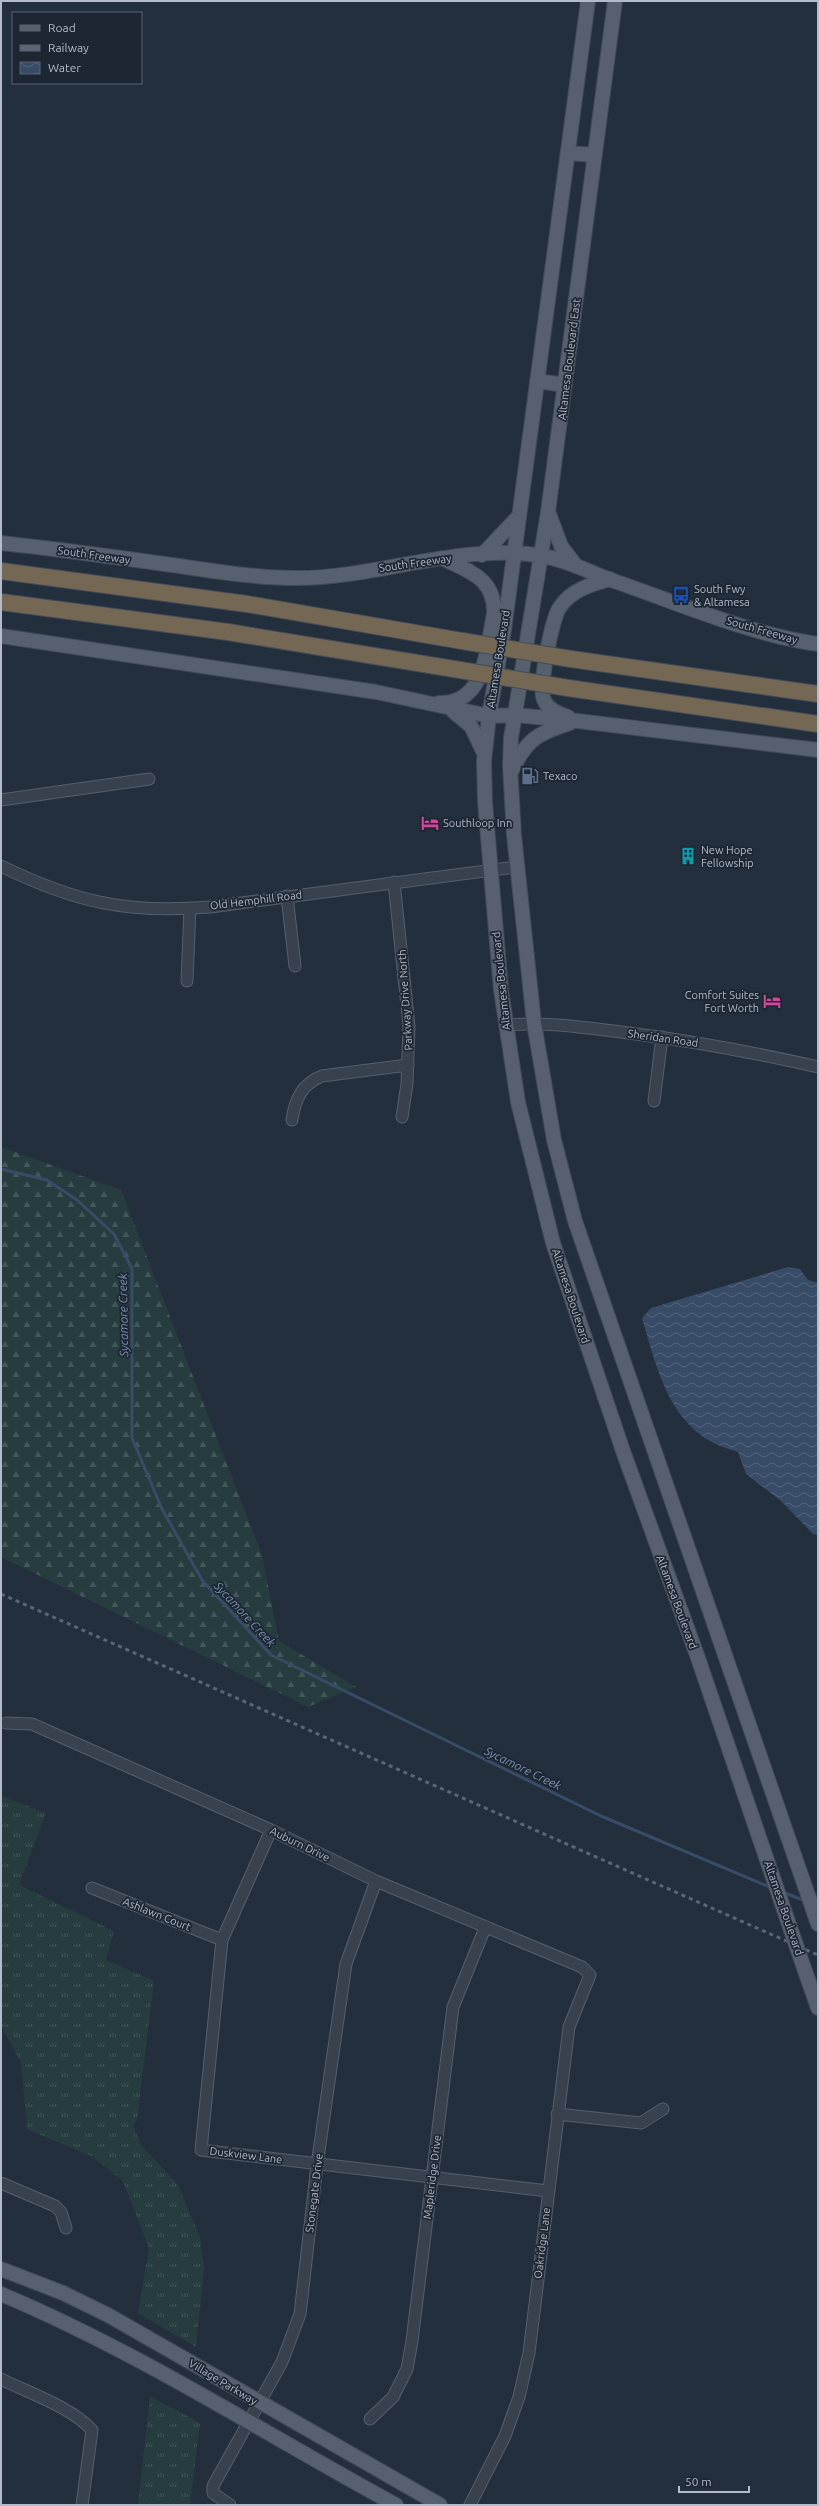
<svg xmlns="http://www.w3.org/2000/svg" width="819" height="2506" font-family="Ubuntu,sans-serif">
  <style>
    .grass { fill: url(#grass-tufts) }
    .forest { fill: url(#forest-firs) }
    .water { fill: url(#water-waves) }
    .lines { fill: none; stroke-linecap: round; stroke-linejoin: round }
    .stream { stroke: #394c67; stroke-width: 3 }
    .minor-casing { stroke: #565f6c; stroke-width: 13 }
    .major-casing { stroke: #414a57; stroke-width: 16 }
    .highway-casing { stroke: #434c59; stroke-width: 18 }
    .minor { stroke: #38414e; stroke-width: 11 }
    .major { stroke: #56606e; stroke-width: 14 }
    .highway { stroke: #746855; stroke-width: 16 }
    .rail { stroke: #5a6575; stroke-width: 3; stroke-dasharray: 4 4; stroke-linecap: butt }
    .major-bridge-casing { stroke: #414a57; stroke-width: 16; stroke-linecap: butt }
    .highway-bridge-casing { stroke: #434c59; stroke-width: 18; stroke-linecap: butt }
    .major-bridge { stroke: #56606e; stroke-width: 14 }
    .highway-bridge { stroke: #746855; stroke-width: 16 }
    .labels { text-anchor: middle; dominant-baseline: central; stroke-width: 3.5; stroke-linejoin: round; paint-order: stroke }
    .street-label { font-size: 11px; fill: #b4bcc9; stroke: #1d2633 }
    .poi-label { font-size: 11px; fill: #b4bcc9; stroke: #1d2633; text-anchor: start }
    .water-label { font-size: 12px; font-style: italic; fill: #7c92b1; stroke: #1d2633 }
  </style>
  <defs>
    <pattern id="grass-tufts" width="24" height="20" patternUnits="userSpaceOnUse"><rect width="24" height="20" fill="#263c3f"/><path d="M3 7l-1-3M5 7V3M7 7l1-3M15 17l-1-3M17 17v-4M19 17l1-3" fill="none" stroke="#435659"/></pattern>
    <pattern id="forest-firs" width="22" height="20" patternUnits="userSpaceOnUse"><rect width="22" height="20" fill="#263c3f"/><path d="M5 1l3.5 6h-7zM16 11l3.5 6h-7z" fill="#435659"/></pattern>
    <pattern id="water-waves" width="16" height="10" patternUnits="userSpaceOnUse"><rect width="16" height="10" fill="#394c67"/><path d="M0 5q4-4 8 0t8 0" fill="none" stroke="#53647b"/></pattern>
  </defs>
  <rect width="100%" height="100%" fill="#242f3e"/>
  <!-- grass -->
  <path class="grass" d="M1,1796L46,1813L19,1885L114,1931L106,1960L154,1981L137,2120L133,2126L142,2146L178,2185L200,2237L204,2268L196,2347L138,2313L149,2248L123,2181L93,2157L27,2129L21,2062L1,2026Z
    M150,2396L200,2423L190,2505H138Z"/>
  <!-- forest -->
  <path class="forest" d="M1,1147L121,1190L262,1555L279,1641L356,1687L308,1707L1,1557Z"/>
  <!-- water -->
  <path class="water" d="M788,1267L800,1269L808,1280L818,1283V1535L813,1534L781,1501L746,1474L738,1452C729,1449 718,1446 710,1441C667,1417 655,1362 642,1318L651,1308Z"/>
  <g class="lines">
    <!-- stream -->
    <path class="stream" d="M1,1169L47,1180L77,1200L114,1234L132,1269V1438L162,1509L202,1580L271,1655L601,1816L772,1888
      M783,1892L805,1901"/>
    <!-- minor casing -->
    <g class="minor-casing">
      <path id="minor" d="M1,800L149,779
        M1,866C75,902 127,914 210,907L516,867
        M394,882L409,1026L407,1084L402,1117
        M287,896L295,966
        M187,981L190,908
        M506,1025C547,1022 580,1027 621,1032C687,1040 752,1052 818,1067
        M654,1101L662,1037
        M292,1120C295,1099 302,1084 322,1076L408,1065
        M6,1723L32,1724L271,1830L376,1881L582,1967L590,1975L569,2027L529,2353L519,2397L505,2436L470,2505
        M271,1830L222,1940L201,2150L548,2191
        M92,1888L222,1940
        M557,2114L641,2123L663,2109
        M1,2183L55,2206L61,2212L66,2228
        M1,2379C29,2393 71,2407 92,2430L82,2505
        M370,2419L393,2397L407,2369L412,2341L453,2007L485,1928
        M230,2505L213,2493V2486L282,2362L300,2314L317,2165L346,1964L376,1881"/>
    </g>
    <!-- major casing -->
    <g class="major-casing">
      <path id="major" d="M588,1L504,630L489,716L484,761L485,802L501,990L518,1102L553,1243L623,1451L698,1658L757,1831
        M615,1L548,512L511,738L510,766L514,835L534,1023L554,1140L575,1221L818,1924
        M568,153L595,155
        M537,381L565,385
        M549,514L561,546L574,563
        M1,543C58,549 115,557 172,565C213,571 255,578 297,578C379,578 461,542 543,556C571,561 588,572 614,581C678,603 751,635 818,644
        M482,555L519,516
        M1,636L376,692L489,716L515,715L578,721L818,750
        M439,703C486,704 486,650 494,614C495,578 470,572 442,558
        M453,711L471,726L484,753
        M568,717C559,714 548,710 544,700C538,689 552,617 560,607C571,590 592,584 610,579
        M512,770C527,739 538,733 570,723
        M804,1968L818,2008
        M1,2269L63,2293L108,2315L440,2505
        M1,2294C139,2352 265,2434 396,2505"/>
    </g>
    <!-- highway casing -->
    <g class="highway-casing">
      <path id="highway" d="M1,571L247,604L462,641
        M1,602L228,632L460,670
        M571,659L818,694
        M568,688L818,724"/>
    </g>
    <!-- minor -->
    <use href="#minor" class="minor"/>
    <!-- major -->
    <use href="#major" class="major"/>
    <!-- highway -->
    <use href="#highway" class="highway"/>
    <!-- rail -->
    <path class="rail" d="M1,1594L818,1955"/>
    <!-- major-bridge casing -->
    <g class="major-bridge-casing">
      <path id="major-bridge" d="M757,1831L804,1968"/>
    </g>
    <!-- highway-bridge casing -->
    <g class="highway-bridge-casing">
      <path id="highway-bridge" d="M462,641L571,659
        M460,670L568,688"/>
    </g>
    <!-- major-bridge -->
    <use href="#major-bridge" class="major-bridge"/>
    <!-- highway-bridge -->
    <use href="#highway-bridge" class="highway-bridge"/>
  </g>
  <!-- icons -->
  <defs>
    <g id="bus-bare" transform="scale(1.38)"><path d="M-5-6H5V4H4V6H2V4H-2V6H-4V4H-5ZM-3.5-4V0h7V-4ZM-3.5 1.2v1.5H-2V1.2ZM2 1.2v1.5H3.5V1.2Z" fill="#1a4fb4" stroke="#1d2633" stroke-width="2.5" paint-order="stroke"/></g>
    <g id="fuel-bare" transform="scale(1.38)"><path d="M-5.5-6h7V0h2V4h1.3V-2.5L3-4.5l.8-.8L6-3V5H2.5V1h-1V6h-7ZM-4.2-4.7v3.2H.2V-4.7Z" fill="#5c6f8a" stroke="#1d2633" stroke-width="2.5" paint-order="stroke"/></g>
    <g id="hotel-bare" transform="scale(1.38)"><path d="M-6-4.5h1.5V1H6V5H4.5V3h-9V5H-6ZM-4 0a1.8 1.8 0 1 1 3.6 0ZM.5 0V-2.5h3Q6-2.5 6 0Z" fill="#d1479c" stroke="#1d2633" stroke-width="2.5" paint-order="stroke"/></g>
    <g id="building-bare" transform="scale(1.38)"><path d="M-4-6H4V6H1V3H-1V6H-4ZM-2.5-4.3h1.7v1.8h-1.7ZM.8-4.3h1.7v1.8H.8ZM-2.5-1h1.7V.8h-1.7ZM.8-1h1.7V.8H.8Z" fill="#0f9aa8" stroke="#1d2633" stroke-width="2.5" paint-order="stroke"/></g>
  </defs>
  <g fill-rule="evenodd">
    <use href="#bus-bare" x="681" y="595"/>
    <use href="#fuel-bare" x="530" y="776"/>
    <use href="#hotel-bare" x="430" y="823"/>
    <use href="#building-bare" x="688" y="856"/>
    <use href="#hotel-bare" x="772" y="1001"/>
  </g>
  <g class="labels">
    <!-- street labels -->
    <g class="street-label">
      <text transform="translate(569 359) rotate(-83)">Altamesa Boulevard East</text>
      <text transform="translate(94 555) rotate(8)">South Freeway</text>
      <text transform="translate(415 563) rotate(-8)">South Freeway</text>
      <text transform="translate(762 630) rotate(16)">South Freeway</text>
      <text transform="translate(498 659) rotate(-81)">Altamesa Boulevard</text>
      <text transform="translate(256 900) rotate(-7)">Old Hemphill Road</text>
      <text transform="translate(501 981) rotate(-96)">Altamesa Boulevard</text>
      <text transform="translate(405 1000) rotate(-94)">Parkway Drive North</text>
      <text transform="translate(663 1038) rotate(8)">Sheridan Road</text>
      <text transform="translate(571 1296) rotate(72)">Altamesa Boulevard</text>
      <text transform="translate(677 1602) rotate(70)">Altamesa Boulevard</text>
      <text transform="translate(300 1844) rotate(26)">Auburn Drive</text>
      <text transform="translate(784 1908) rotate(71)">Altamesa Boulevard</text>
      <text transform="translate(157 1914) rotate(22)">Ashlawn Court</text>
      <text transform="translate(246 2155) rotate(7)">Duskview Lane</text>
      <text transform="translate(432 2177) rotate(-83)">Mapleridge Drive</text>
      <text transform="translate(314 2193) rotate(-83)">Stonegate Drive</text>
      <text transform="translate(542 2243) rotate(-83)">Oakridge Lane</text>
      <text transform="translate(223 2382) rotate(31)">Village Parkway</text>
    </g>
    <!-- poi labels -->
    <g class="poi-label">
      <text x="694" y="589">South Fwy<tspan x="694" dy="13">&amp; Altamesa</tspan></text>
      <text x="543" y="776">Texaco</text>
      <text x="443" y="823">Southloop Inn</text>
      <text x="701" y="850">New Hope<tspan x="701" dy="13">Fellowship</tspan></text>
      <text x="759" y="995" text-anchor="end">Comfort Suites<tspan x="759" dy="13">Fort Worth</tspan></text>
    </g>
    <!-- water labels -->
    <g class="water-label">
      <text transform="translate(123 1315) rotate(-91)">Sycamore Creek</text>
      <text transform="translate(245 1614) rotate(47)">Sycamore Creek</text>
      <text transform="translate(523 1768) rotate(26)">Sycamore Creek</text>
    </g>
  </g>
  <!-- border -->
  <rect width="819" height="2506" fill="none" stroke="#b4bcc9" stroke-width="4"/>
  <!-- legend -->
  <rect x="12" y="12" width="130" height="72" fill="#1d2633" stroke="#59626f"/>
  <rect x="20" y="25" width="20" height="6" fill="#56606e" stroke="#59626f"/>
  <text x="48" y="32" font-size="12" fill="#b4bcc9">Road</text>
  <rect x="20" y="45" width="20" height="6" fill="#5a6575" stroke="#59626f"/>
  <text x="48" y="52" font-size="12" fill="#b4bcc9">Railway</text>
  <rect x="20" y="62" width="20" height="12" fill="url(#water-waves)" stroke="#59626f"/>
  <text x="48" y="72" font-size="12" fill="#b4bcc9">Water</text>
  <!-- scale -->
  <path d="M679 2486v6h70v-6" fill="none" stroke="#b4bcc9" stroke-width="2"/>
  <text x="685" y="2486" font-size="12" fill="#b4bcc9" stroke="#1d2633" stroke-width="3" paint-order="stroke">50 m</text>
</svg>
